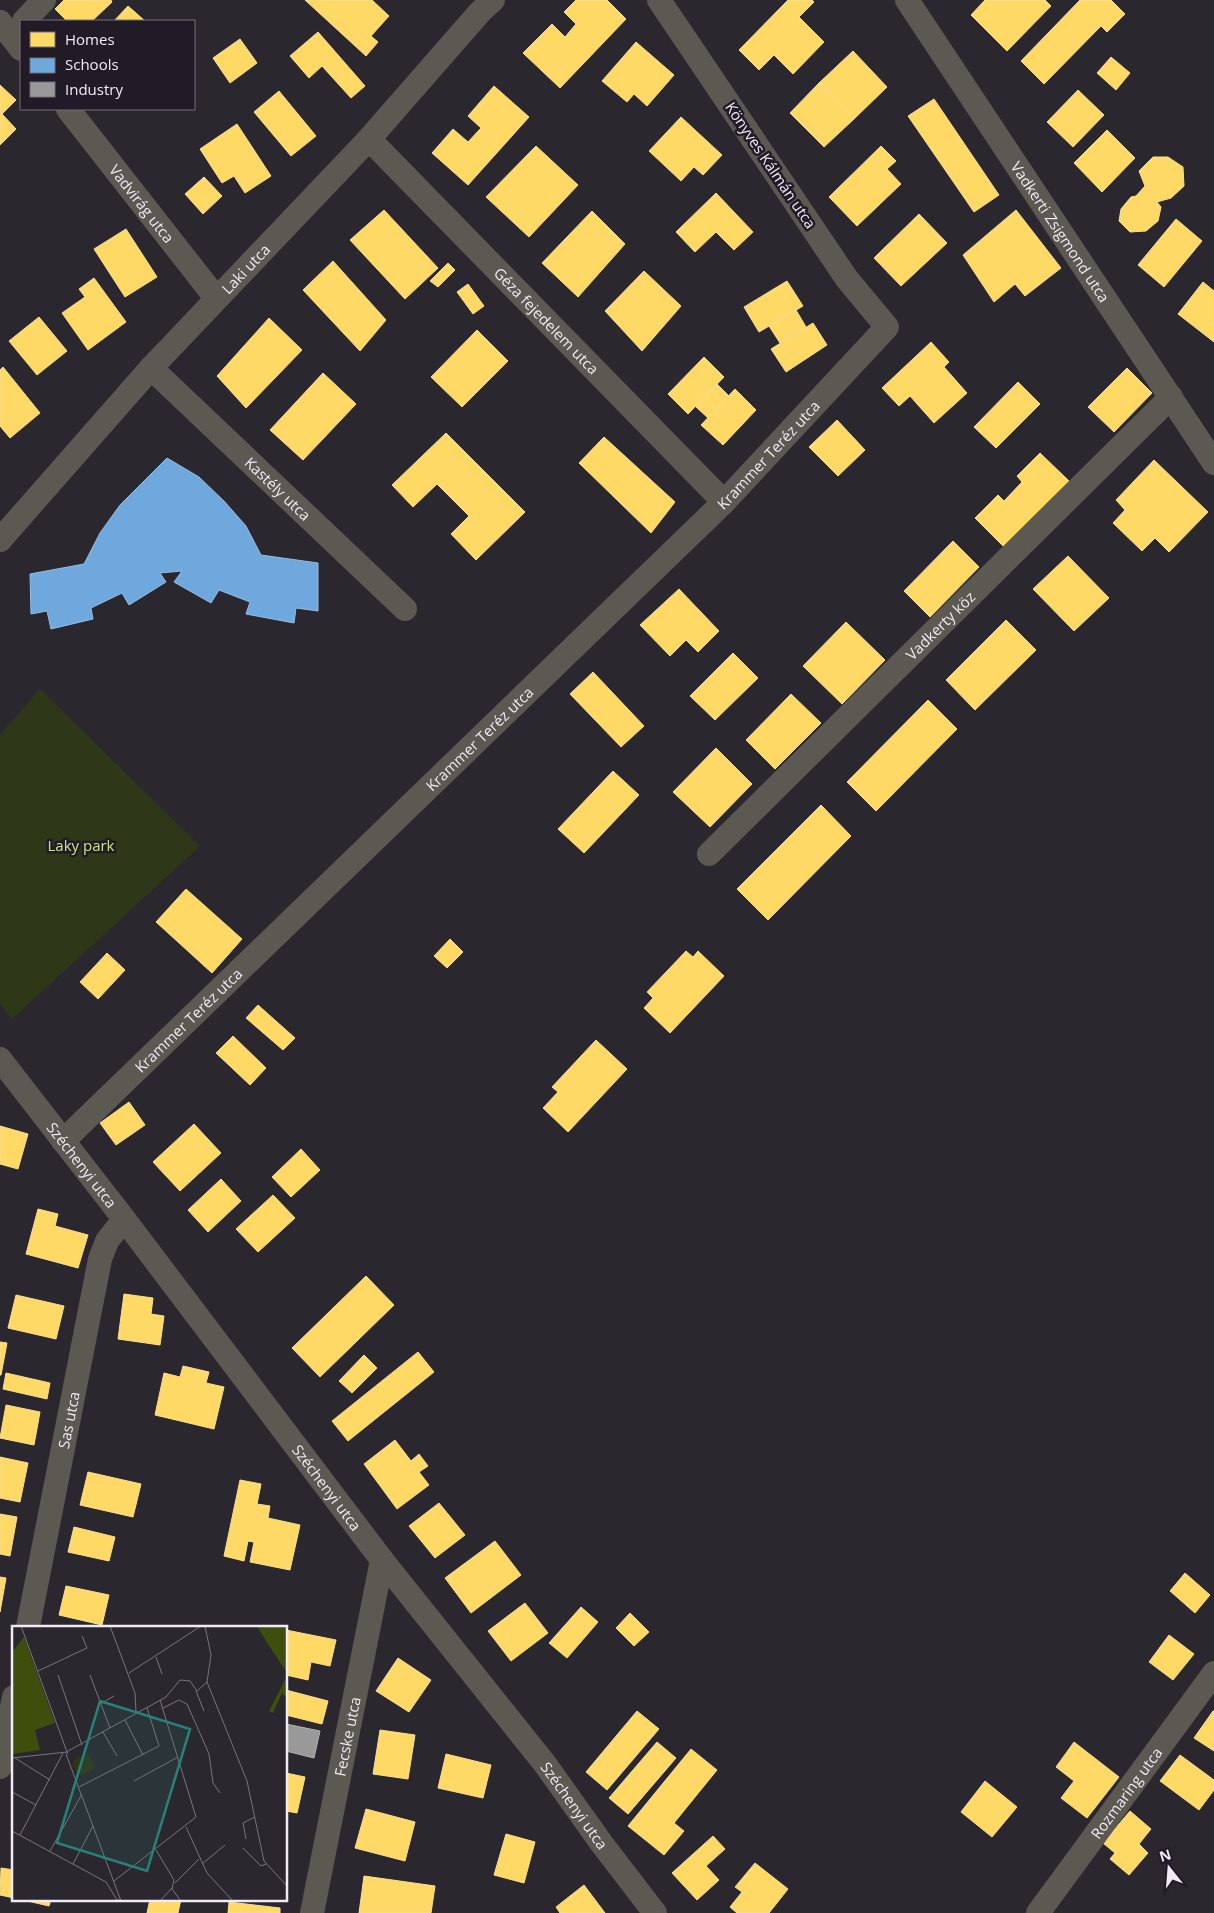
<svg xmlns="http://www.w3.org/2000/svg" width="1214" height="1913" font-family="'Open Sans',sans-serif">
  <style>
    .green { fill: #2e3718 }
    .homes { fill: #ffd966; stroke: #fade91 }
    .schools { fill: #6fa8dc; stroke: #96bce3 }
    .industry { fill: #999; stroke: #b3b2b4 }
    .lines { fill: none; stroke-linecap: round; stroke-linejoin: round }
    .street { stroke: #5b5951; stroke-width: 24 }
    .labels { text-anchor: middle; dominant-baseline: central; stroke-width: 5; stroke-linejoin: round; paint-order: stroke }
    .street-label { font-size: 15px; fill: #f0ebf4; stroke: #211b27 }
    .park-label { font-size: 15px; fill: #c7e786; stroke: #211b27 }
    .inset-road { fill: none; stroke: #7a757d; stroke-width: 1 }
    .view { fill: #26827b; fill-opacity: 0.15; stroke: #26827b; stroke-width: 2.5 }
    .inset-edge { fill: none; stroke: #f0ebf4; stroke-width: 2.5 }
  </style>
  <rect width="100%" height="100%" fill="#2b272e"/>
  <!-- green -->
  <path class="green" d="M40,689L200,846L12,1019L0,1004V735Z"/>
  <!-- homes -->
  <path class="homes" d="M64,0H111L112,2L92,21H67L55,9Z
    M305,0H372L389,16L371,36L378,42L366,56Z
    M576,0H607L626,19L560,88L523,53L552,24L565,37L576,24L564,12Z
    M788,0H812L814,2L799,17L824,42L793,74L774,55L759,70L739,50Z
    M985,0H1045L1051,6L1007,51L971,15Z
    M1080,0H1111L1125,14L1107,32L1101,26L1044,84L1021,61Z
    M128,6L145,21H114Z
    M318,32L365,86L351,98L322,66L309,78L290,56Z
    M240,39L257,63L230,83L213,58Z
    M636,42L674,75L647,106L634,94L627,102L602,81Z
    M853,51L887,87L854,119L819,83Z
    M1111,57L1130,73L1116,90L1097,73Z
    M819,83L854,119L824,147L790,113Z
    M0,85L16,100L2,114L16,129L0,145Z
    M494,86L529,117L468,185L432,153L453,129L468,142L481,128L468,116Z
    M1078,90L1104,115L1073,147L1047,122Z
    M279,91L316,136L291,156L254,112Z
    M934,99L999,195L974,212L908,116Z
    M681,117L722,155L703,175L694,167L681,181L649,151Z
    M237,124L271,176L245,193L234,176L222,183L200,149Z
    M1107,130L1135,158L1102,192L1074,163Z
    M536,146L578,185L529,237L486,197Z
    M881,146L896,161L887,169L901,184L857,226L829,197Z
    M1153,157H1168L1183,167L1184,186L1171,198L1157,202L1161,207L1158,221L1146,231L1130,232L1119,221L1121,209L1131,197L1136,196L1145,186L1139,171Z
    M204,177L222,196L203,214L185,194Z
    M716,193L753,232L734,250L716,232L695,252L676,232Z
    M384,210L438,268L405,299L350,240Z
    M1016,210L1061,268L1025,296L1015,284L994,302L963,255Z
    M592,211L625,244L578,297L542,263Z
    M919,214L947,243L901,286L874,258Z
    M1176,219L1202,241L1164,287L1138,265Z
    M126,229L157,277L125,297L94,249Z
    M333,261L386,320L360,351L303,290Z
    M448,263L455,270L438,287L430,281Z
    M644,271L681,306L642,351L605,311Z
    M94,278L126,322L88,350L62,313L85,297L79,289Z
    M787,281L803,306L759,332L744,307Z
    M1203,282L1214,291V342L1178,314Z
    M468,284L484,306L473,314L457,292Z
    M796,310L806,327L780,343L769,326Z
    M39,317L67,351L37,375L9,341Z
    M269,318L302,350L246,408L217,376Z
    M813,323L827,345L786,372L771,349Z
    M477,330L508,361L462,407L431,377Z
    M931,342L949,362L944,367L967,393L934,423L910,396L899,406L882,388Z
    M704,357L724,377L688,414L668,394Z
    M3,367L40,413L10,438L0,426V370Z
    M1127,368L1152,393L1114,432L1088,407Z
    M323,373L356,404L303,460L270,430Z
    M1018,382L1040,404L996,448L974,427Z
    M717,384L729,396L708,418L695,406Z
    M735,389L756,410L723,445L701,425Z
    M837,420L865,450L838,476L809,447Z
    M446,433L525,512L476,560L451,534L469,516L437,484L413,507L392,485Z
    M604,437L675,502L651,533L579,463Z
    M1040,453L1069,481L1004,547L975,518L998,495L1004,501L1022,482L1017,476Z
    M1154,460L1208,512L1169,552L1155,538L1142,551L1113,523L1125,510L1116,500Z
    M953,541L979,567L930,617L904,591Z
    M1068,556L1109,598L1074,631L1033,589Z
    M679,589L719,631L698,652L686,640L670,656L640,625Z
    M1006,620L1036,650L975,710L946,680Z
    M846,622L885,660L842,704L803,666Z
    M733,653L758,678L715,720L690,696Z
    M593,672L644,726L621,747L570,694Z
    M791,694L821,723L775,769L746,740Z
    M928,700L957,729L876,811L847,782Z
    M716,748L752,784L710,827L673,792Z
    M613,771L639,795L584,853L558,829Z
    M821,805L851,836L768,920L737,889Z
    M186,889L242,939L212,973L156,922Z
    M450,939L463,952L447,968L434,956Z
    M686,951L693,957L698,951L724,976L670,1033L644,1008L653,998L647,992Z
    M107,953L125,970L98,999L80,982Z
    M258,1005L295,1038L283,1050L246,1018Z
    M233,1036L266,1068L250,1085L216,1053Z
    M596,1040L627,1069L568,1132L543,1108L558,1092L552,1087Z
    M129,1102L145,1125L116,1145L100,1123Z
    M194,1124L221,1153L180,1191L153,1162Z
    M0,1126L28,1134L18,1169L0,1164Z
    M301,1149L320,1170L291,1197L272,1177Z
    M221,1179L241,1201L208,1232L188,1210Z
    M273,1195L295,1218L258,1252L236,1229Z
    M38,1209L58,1214L55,1226L88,1235L78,1268L26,1254Z
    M366,1276L394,1305L320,1377L292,1348Z
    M124,1294L153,1298L151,1314L164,1316L160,1345L118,1339Z
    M16,1295L64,1306L56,1339L8,1328Z
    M0,1342L7,1343L1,1375H0Z
    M418,1352L434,1372L348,1441L332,1421Z
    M364,1355L377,1368L352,1393L339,1381Z
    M183,1366L209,1372L206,1383L224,1387L214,1429L155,1415L164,1373L180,1377Z
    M6,1373L50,1383L47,1399L3,1389Z
    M6,1405L40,1412L34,1445L0,1438Z
    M395,1440L411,1461L419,1454L428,1466L419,1472L429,1485L397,1509L364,1464Z
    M0,1457L28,1463L20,1502L0,1498Z
    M88,1472L141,1484L133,1517L80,1505Z
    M240,1480L261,1484L257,1504L270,1506L268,1518L300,1525L290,1570L250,1562L254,1542L248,1541L244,1561L224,1556Z
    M439,1503L465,1535L435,1558L409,1526Z
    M0,1514L17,1517L10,1556L0,1554Z
    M74,1527L115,1537L109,1561L68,1552Z
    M495,1541L521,1575L471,1613L445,1578Z
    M1185,1573L1210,1595L1195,1613L1170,1591Z
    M0,1577L6,1578L0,1612Z
    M66,1586L109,1595L102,1625L59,1615Z
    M525,1603L548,1633L511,1661L488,1631Z
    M581,1607L598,1622L567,1658L549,1643Z
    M630,1613L649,1632L634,1646L616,1628Z
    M286,1630L336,1640L330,1666L311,1662L308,1680L286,1675Z
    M1169,1635L1194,1654L1173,1680L1149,1662Z
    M398,1658L431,1680L409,1712L376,1691Z
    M286,1690L328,1701L322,1724L286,1715Z
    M637,1711L659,1729L607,1790L586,1772Z
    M1213,1711H1214V1751L1194,1738Z
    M380,1730L415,1735L408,1779L373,1774Z
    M657,1742L676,1758L628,1814L609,1798Z
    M1074,1742L1119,1777L1087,1818L1061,1798L1074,1781L1056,1767Z
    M691,1749L717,1770L674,1823L684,1831L664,1855L628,1826Z
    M446,1754L491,1765L483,1798L438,1788Z
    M1180,1755L1214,1780V1790L1199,1810L1160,1781Z
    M286,1773L305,1777L297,1813L286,1811Z
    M985,1781L1017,1807L992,1837L961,1812Z
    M366,1809L415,1822L405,1861L355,1848Z
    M1130,1811L1151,1829L1139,1844L1148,1853L1129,1875L1110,1859L1115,1853L1103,1843Z
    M506,1834L535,1842L524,1883L494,1875Z
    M713,1836L725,1849L706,1866L719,1880L697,1900L672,1873Z
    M755,1863L788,1889L769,1913H737L730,1907L742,1892L735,1887Z
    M1,1868L14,1870V1898L0,1895Z
    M364,1876L435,1886L431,1913H359Z
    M584,1885L605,1913H560L556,1907Z
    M19,1899H51L49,1906Z
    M150,1899H181L178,1913H147Z
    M229,1902L280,1908V1913H228Z"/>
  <!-- schools -->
  <path class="schools" d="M167,458L199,477L224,501L246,526L261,555L318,563V611L296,608L294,623L246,614L250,602L219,590L211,603L174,582L182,571L160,573L166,582L129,605L122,593L91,608L93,619L51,629L47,611L31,614L30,574L84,564L100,533L120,505Z"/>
  <!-- industry -->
  <path class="industry" d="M286,1724L320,1731L314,1758L286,1751Z"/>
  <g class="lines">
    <!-- street -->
    <g class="street">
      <path id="s1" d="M907,0L1214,463"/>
      <path d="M24,21L44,0"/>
      <path d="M0,22L21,49"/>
      <path id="s2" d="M68,109L216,298"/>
      <path id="s3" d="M369,139L724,502"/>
      <path id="s4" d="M151,368L405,609"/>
      <path id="s5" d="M0,540L151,368L369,139L480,12L493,0"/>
      <path id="s6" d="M709,854L1171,397"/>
      <path id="s7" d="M0,1059L124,1219L382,1560L545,1764L602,1844L655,1913"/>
      <path id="s8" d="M63,1141L724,502L887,327L847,279L659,0"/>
      <path id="s9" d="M28,1627L100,1259L107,1241L124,1219"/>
      <path d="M0,1767L14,1697"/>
      <path id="s10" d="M312,1913L382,1560"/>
      <path id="s11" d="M1038,1913L1214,1673"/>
    </g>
  </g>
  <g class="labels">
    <!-- street labels -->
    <g class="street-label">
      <text transform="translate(771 165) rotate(56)">Könyves Kálmán utca</text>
      <text stroke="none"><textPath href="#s2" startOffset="120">Vadvirág utca</textPath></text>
      <text stroke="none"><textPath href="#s1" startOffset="278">Vadkerti Zsigmond utca</textPath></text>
      <text stroke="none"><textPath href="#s5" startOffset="366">Laki utca</textPath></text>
      <text stroke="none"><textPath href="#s3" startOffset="254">Géza fejedelem utca</textPath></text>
      <text stroke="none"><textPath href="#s8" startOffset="984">Krammer Teréz utca</textPath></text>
      <text stroke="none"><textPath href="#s4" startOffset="175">Kastély utca</textPath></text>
      <text stroke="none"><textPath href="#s6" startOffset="325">Vadkerty köz</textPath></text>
      <text stroke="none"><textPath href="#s8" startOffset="579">Krammer Teréz utca</textPath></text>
      <text stroke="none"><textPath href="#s8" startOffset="174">Krammer Teréz utca</textPath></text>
      <text stroke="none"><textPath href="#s7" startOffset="134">Széchenyi utca</textPath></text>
      <text stroke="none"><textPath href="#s9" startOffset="211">Sas utca</textPath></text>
      <text stroke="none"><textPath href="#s7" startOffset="539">Széchenyi utca</textPath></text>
      <text stroke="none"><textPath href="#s10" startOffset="180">Fecske utca</textPath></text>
      <text stroke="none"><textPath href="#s11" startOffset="149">Rozmaring utca</textPath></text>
      <text stroke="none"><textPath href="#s7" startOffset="942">Széchenyi utca</textPath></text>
    </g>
    <!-- park labels -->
    <g class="park-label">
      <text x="81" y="845">Laky park</text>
    </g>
  </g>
  <!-- overview -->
  <g transform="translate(12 1626)">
    <rect width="275" height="275" fill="#2b272e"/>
    <path d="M76,127L84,142L66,151L61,138L63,132Z" fill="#2e3718"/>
    <path d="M245,0H275V47L254,15ZM12,11L43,97L23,104L28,124L0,128V26ZM274,52L275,72L270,67L261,87L257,85Z" fill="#3e4e0d"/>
    <path class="inset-road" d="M98,0L123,67L124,87M193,0L199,29L195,56L235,155L252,235L275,260M144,31L150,48M26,45L75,22L70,10M117,47L189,0M46,49L70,119M78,49L98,102M184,65L192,85M88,78L102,70M151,82L167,74L175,78L197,128L201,157L208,167M113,94L131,129M91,106L105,130M54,128L109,275M55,128L56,125L154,71L168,54L178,55L185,65L195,56M0,132L55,126L9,0M3,132L38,154M122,155L166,131M67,161L147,120L135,82M0,166L24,179M174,201L195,247L221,275M0,205L94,256L105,274H109M8,209L51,127M234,213L231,197L243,191M231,222L249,240L254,238M144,224L162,254L160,263L169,275M38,225L70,168M61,238L81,200M190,238L213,219M102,255L184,191L148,74M163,257L187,233M148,275L160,262"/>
    <path class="view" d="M88,75L178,103L135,245L45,217Z"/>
    <rect width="275" height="275" class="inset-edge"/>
  </g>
  <!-- legend -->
  <rect x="20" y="20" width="175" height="90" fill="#211b27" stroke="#746e79"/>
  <rect x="30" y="32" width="25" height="15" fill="#ffd966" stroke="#746e79"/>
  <text x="65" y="45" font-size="15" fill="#f0ebf4">Homes</text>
  <rect x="30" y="58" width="25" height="15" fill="#6fa8dc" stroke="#746e79"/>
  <text x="65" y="70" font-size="15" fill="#f0ebf4">Schools</text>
  <rect x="30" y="82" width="25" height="15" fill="#999999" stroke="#746e79"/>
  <text x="65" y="95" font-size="15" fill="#f0ebf4">Industry</text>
  <!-- north arrow -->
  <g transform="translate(1169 1868) rotate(343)" stroke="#211b27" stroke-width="4" paint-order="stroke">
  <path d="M0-4L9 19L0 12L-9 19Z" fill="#f0ebf4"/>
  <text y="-8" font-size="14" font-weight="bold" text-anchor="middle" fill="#f0ebf4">N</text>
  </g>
</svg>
